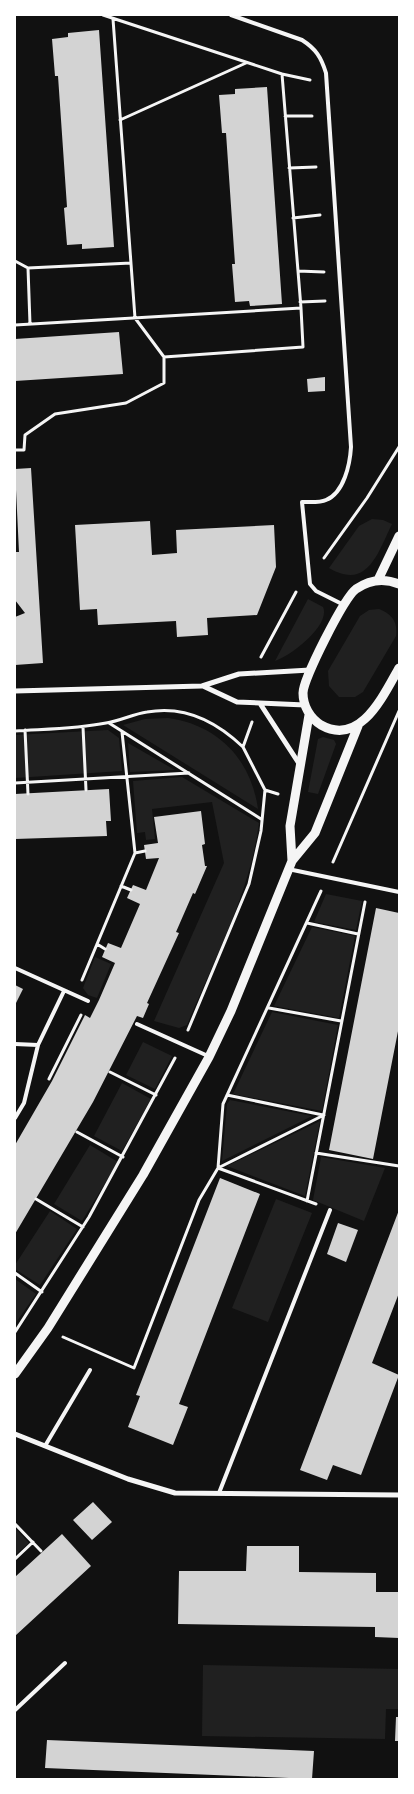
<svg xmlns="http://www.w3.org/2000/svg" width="414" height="1794" font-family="Figtree,sans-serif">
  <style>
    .green { fill: #202020 }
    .building { fill: #d3d3d3 }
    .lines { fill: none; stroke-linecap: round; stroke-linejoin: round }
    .path { stroke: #f5f5f5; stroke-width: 3 }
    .service { stroke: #f5f5f5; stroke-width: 4 }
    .minor { stroke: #f5f5f5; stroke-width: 5 }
    .tertiary { stroke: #f5f5f5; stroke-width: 9 }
  </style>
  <rect width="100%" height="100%" fill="#111"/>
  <!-- green -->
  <path class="green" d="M372,519L383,520L392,524C378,552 368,591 329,568L359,526Z
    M308,599L323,607C331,625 291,656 275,661Z
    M379,609C392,614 398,622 396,636L363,692L355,697H339L329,686L328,671L360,616L369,610Z
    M168,718C218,725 251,759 258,809L123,725L145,719Z
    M108,730L119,738L122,771L15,778V735Z
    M323,737L334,740L336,744L318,794L308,792L318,739Z
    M128,743L175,770L130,772Z
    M182,777L259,823C250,893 214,960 187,1025L179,1028L154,1021L224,863L212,802L152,809L155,839L146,840L145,832L137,833L133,781Z
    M326,894L362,901L356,930L314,922Z
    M312,927L355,936L339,1018L274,1006Z
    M95,957L111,964L97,998L88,995L83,988Z
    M272,1012L338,1025L322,1111L233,1094Z
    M143,1042L172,1056L155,1089L126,1075Z
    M122,1083L151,1099L122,1151L94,1136Z
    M230,1100L312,1116L222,1161L227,1104Z
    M320,1121L305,1196L227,1166Z
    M90,1145L118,1162L82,1221L54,1204Z
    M321,1157L385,1168L364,1221L313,1200Z
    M276,1199L312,1213L268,1322L232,1308Z
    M50,1211L77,1229L40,1285L15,1269V1265Z
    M15,1279L36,1294L15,1324Z
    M15,1528L29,1543L15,1555Z
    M203,1665L399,1669V1709H386L385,1739L202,1736Z"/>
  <!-- building -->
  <path class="building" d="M99,30L114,247L82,249V244L67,245L64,208L67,207L58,76H55L52,39L68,37V33Z
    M267,87L282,304L250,306L249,301L235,302L232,264H235L226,133H222L219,95L235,94V89Z
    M119,332L123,374L15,381V339Z
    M325,377V391L308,392L307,379Z
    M31,468L43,663L15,665V617L25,613L15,600V552H19L15,469Z
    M150,521L152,555L177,553L176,530L274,525L276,567L257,615L207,618L208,635L177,637L176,621L98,625L97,609L80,610L75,525Z
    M109,789L111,821H106L107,836L15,839V794Z
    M201,811L205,844L202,845L205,866H207L195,894L193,893L176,932L179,933L147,1003L149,1004L143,1018L137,1016L93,1102L15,1234V1145L52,1081L85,1015L90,1018L99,1000L115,963L102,957L108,943L121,948L140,904L127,898L133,885L146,890L159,858L146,859L144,845L158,843L154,817Z
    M376,908L399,913V1026L373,1159L329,1150Z
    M15,985L23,989L15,1005Z
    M220,1178L260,1194L179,1404L188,1407L173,1445L128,1427L140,1396L136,1395Z
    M399,1210V1293L372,1363L399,1375L361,1475L333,1465L327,1480L300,1470Z
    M338,1223L358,1230L346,1262L327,1254Z
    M93,1502L112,1522L92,1540L73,1520Z
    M62,1534L91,1566L15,1636V1577Z
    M247,1546H299V1572L376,1573V1592H399V1638L375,1637V1627L178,1624L179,1571H246Z
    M396,1717H399V1741H395Z
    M47,1740L314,1751L312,1779L45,1768Z"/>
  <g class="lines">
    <!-- path -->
    <path class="path" d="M113,19L135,318L164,357L303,347L301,308
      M282,74L310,80
      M285,116H312
      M120,120L246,63
      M289,168L316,167
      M293,218L320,215
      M15,261L28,268
      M298,271L324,272
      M300,302L325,301
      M30,324L28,268L131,263
      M15,325L301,308L282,74L103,15
      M15,450H24L25,435L55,414L126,403L164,383V357
      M324,558L367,498L399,447
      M261,657L296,592
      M252,722L243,747L265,790L278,794
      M109,723L261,819
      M83,727L86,790
      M25,730L28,794
      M15,731C45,729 76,729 106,723C120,721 133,714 147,712C185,705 216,721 243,747
      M15,783L189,773
      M135,853L145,851
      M333,862L399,711
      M121,886L131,890
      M321,891L223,1104L218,1168L324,1115
      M307,923L358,934
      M97,944L105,949
      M82,980L135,853L122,732
      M269,1008L341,1021
      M188,1030L249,884L261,831L265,790
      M110,1072L156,1095
      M49,1079L81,1015
      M227,1095L323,1115
      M77,1132L123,1157
      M316,1153L399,1166
      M36,1199L83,1227
      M307,1201L365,902
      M15,1273L42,1292
      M15,1332L89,1217L175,1058
      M63,1337L134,1368L199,1200L218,1168L316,1204
      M15,1524L41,1551
      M15,1559L33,1542"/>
    <!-- service -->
    <path class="service" d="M231,15L302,40C316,49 321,57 326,73L351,447C350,464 344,493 326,500C320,503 309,502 302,502L310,584L316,591L344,605
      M288,869L399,892
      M15,968L88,1001
      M137,1024L208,1056
      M15,1044L38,1045
      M15,1118L24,1103L38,1045L64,991
      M45,1446L90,1370
      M219,1493L330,1210
      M15,1710L65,1663"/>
    <!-- minor -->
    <path class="minor" d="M203,686L237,702L305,705
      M15,691L202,686L239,674L310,670
      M261,705L300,765
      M15,1434L128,1479L175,1493L399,1495"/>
    <!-- tertiary -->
    <path class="tertiary" d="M378,580L399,536
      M399,584C384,578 369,580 356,589C344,598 303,679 303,693C303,706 310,718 321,725C360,747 383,696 399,668
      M292,861L290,826L309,715
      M15,1374L48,1328L143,1175L209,1057L231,1011L292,861L315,833L358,726"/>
  </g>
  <!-- border -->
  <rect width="414" height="1794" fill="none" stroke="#ffffff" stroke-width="32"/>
</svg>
